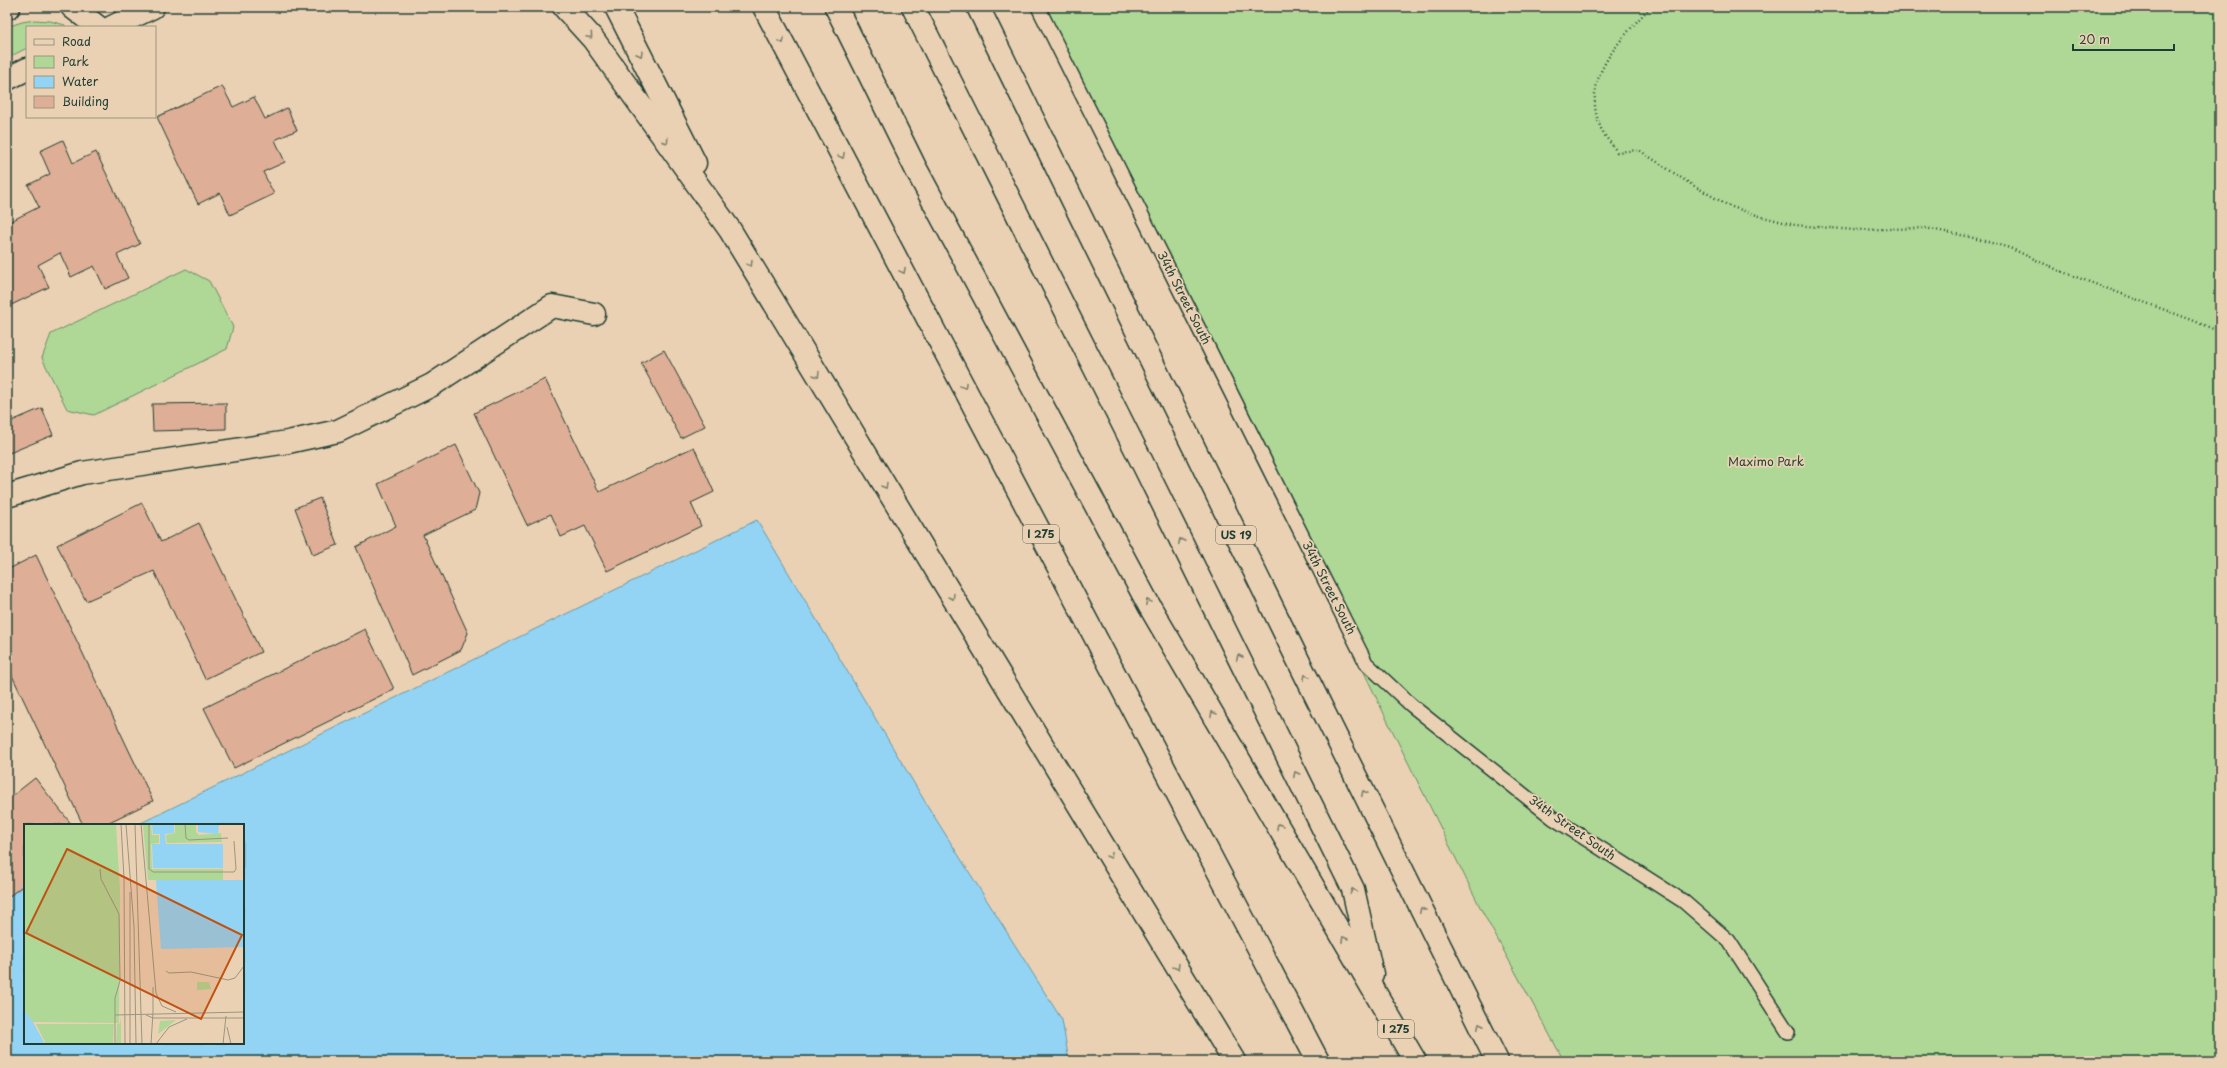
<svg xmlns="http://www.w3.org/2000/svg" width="2227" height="1068" viewBox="0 0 2227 1068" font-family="'Playpen Sans',sans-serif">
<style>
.green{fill:#afd896;stroke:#678a65}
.water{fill:#93d4f5;stroke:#6598a8}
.building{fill:#dfae96;stroke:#1f3d34}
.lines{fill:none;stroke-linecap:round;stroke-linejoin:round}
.service-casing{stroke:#1f3d34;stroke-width:16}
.minor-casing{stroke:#1f3d34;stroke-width:25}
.tertiary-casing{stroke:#1f3d34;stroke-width:25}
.motorway-casing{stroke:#1f3d34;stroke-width:25}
.path{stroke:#1f3d34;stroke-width:2.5;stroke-dasharray:1 3;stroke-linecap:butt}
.service{stroke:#ebd1b3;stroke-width:13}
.minor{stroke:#ebd1b3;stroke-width:22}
.tertiary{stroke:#ebd1b3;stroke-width:22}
.motorway{stroke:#ebd1b3;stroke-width:22}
.oneway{stroke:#7b806d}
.labels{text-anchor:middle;stroke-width:3.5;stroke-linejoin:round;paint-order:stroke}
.shield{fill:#ebd1b3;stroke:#5c695a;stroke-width:1}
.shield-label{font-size:11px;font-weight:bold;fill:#1f3d34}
.street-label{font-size:12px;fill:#1f3d34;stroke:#ebd1b3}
.park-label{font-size:12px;fill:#264539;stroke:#ebd1b3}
.inset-road{fill:none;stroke:#999680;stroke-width:1}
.view{fill:#c05314;fill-opacity:0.15;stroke:#c05314;stroke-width:2}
.inset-edge{fill:none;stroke:#1f3d34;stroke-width:2}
</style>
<rect width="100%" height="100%" fill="#ebd1b3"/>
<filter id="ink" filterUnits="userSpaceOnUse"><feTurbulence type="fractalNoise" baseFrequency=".025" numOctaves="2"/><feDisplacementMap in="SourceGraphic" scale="8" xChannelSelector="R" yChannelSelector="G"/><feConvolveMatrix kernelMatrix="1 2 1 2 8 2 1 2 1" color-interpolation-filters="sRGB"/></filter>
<g filter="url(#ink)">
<!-- green -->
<path class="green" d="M 1044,7 L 2220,7 L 2220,1061 L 1564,1061 L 1482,911 L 1387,720 Z
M 35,20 L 50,21 L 65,25 L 65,27 L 27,27 L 27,48 L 7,58 L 7,27 L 22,22 Z
M 186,269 L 209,281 L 233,327 L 227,349 L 94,415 L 67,409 L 42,358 L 51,334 Z"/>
<!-- water -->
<path class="water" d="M 757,520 L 927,805 L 1062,1020 L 1069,1061 L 7,1061 L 7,889 L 25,880 L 25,1043 L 243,1043 L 243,825 L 137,825 Z"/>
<!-- building -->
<path class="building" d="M 222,86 L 233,107 L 254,97 L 265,119 L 287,108 L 297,130 L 275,140 L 285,162 L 263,172 L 274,194 L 230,215 L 220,193 L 198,204 L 157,117 Z
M 63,140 L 73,163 L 96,152 L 140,244 L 117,255 L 128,278 L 105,289 L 94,266 L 71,277 L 60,253 L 38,265 L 49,287 L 7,307 L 7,223 L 39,207 L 28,185 L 50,174 L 40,151 Z
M 664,350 L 705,426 L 681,438 L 641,363 Z
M 545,379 L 599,492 L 694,447 L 714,492 L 691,503 L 701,526 L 607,571 L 585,526 L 561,537 L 551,514 L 527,525 L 474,413 Z
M 226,403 L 226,429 L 153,431 L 152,404 Z
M 42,408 L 53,435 L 7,454 L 7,423 Z
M 456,445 L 479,493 L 475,510 L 423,535 L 468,633 L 461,650 L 412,675 L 356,547 L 396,526 L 378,484 Z
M 320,498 L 338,545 L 313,555 L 295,508 Z
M 142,503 L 161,542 L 199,523 L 261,652 L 205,679 L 154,571 L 86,601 L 57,545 Z
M 7,532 L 12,542 L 7,544 Z
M 36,555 L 153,801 L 103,825 L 83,825 L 7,665 L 7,570 Z
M 365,629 L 394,689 L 234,768 L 204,708 Z
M 35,778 L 72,825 L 25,825 L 25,884 L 7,898 L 7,800 Z"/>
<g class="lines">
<defs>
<path id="service" d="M 1038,7 L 1366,663 L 1411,705 L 1553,818 L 1683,901 L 1729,941 L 1788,1032"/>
<path id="minor" d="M 7,496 L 82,473 L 288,442 L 338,431 L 432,385 L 552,306 L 594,314"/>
<path id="tertiary" d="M 72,7 L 98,27
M 7,8 L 9,7
M 112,27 L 153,7
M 7,79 L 27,69"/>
<path id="motorway" d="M 564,7 L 593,39 L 730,230 L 1234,1061
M 616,7 L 695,163
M 764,7 L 1318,1061
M 836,7 L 916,169 L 1150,607 L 1415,1061
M 913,7 L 1145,468 L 1353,889 L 1372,974
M 978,7 L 1299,662 L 1497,1061"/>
</defs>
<!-- service casing -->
<use href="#service" class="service-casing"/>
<!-- minor casing -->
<use href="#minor" class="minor-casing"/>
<!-- tertiary casing -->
<use href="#tertiary" class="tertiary-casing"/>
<!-- motorway casing -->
<use href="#motorway" class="motorway-casing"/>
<!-- path -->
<path class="path" d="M 1650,7 C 1621,40 1580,77 1600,126 C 1603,135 1612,144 1617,152 L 1639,150 L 1689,183 L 1729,206 L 1763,217 L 1795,225 L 1854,230 L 1925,228 L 1966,236 L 2010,248 L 2060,271 L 2192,320 L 2220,332"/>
<!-- service -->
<use href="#service" class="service"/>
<!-- minor -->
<use href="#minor" class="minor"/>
<!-- tertiary -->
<use href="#tertiary" class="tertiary"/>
<!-- motorway -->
<use href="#motorway" class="motorway"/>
</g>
<!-- one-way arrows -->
<defs><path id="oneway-chevron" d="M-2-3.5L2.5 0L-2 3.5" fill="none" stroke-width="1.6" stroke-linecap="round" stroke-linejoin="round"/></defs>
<g class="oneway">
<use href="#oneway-chevron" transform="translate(590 36) rotate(49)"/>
<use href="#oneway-chevron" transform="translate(782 41) rotate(62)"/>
<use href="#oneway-chevron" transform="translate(640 54) rotate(63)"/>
<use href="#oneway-chevron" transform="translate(666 141) rotate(55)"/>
<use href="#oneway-chevron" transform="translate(842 156) rotate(62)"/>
<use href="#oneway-chevron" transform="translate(750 264) rotate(59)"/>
<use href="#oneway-chevron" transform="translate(903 271) rotate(62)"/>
<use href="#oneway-chevron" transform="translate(817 375) rotate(59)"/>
<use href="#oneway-chevron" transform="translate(964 386) rotate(62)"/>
<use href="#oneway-chevron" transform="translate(885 486) rotate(59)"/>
<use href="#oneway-chevron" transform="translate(1181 541) rotate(-116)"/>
<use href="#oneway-chevron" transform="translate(952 597) rotate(59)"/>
<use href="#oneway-chevron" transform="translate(1148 602) rotate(-118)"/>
<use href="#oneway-chevron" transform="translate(1239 657) rotate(-116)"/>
<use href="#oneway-chevron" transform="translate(1306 677) rotate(-116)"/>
<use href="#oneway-chevron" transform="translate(1213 714) rotate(-120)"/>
<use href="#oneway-chevron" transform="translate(1296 774) rotate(-116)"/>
<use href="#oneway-chevron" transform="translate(1364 793) rotate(-116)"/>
<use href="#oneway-chevron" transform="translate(1279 826) rotate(-120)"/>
<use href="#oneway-chevron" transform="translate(1110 856) rotate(59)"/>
<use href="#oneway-chevron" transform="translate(1353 891) rotate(-108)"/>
<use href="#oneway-chevron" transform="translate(1422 910) rotate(-116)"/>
<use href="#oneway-chevron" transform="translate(1344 939) rotate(-120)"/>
<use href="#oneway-chevron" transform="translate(1177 967) rotate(59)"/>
<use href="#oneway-chevron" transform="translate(1480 1026) rotate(-116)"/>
</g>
</g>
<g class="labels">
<!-- shield labels -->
<g class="shield">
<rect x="1023" y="525" width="36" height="18" rx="3"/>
<rect x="1216" y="526" width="40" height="18" rx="3"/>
<rect x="1378" y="1020" width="36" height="18" rx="3"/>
</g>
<g class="shield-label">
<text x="1041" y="538">I 275</text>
<text x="1236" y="539">US 19</text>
<text x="1396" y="1033">I 275</text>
</g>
<!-- street labels -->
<g class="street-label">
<text transform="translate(1184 298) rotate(63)" y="4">34th Street South</text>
<text transform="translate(1329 588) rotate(63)" y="4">34th Street South</text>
<text transform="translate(1572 828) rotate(35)" y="4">34th Street South</text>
</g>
<!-- park labels -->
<g class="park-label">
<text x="1766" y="466">Maximo Park</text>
</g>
</g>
<!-- overview -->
<g transform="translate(24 824)">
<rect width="220" height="220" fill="#ebd1b3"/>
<path d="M 0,0 L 92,0 L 96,66 L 95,199 L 9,198 L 0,186 ZM 127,0 L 128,11 L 135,11 L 135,19 L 127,20 L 128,45 L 199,45 L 199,56 L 124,56 L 119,1 ZM 151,0 L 172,0 L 172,8 L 175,11 L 197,9 L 198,18 L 143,19 L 142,11 L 151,9 ZM 173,158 L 185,158 L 187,165 L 173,166 ZM 97,193 L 97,220 L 92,220 L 93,200 L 96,199 ZM 152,196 L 134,210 L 136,197 ZM 12,200 L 90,200 L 89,220 L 22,220 Z" fill="#afd896"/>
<path d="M 128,0 L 150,0 L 150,9 L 141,10 L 142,20 L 199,20 L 199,44 L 129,44 L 128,20 L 136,20 L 136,10 L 129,10 ZM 195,0 L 194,10 L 174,8 L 174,0 ZM 132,56 L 220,56 L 220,123 L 137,125 ZM 0,186 L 9,198 L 21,220 L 0,220 Z" fill="#93d4f5"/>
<path class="inset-road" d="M 97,0 L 100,54 L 101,220M 102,0 L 110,103 L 112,220M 111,0 L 118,220M 117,0 L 132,169 L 138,182 L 152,188M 125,0 L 125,45 L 129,48 L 210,48 L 212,45 L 210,17M 161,0 L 162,14 L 165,16 L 204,14M 76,45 L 77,55 L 95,90 L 96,157 L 91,174 L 91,220M 106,68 L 106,220M 142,147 L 145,149 L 167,148 L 204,156 L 211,154 L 220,142M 129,163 L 129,188M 91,191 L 220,188M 122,191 L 129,194 L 220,194M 203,203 L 207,220M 127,220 L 129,188M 132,220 L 145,203 L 163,195M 199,220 L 202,192"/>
<path class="view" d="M 43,25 L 218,111 L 177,195 L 2,109 Z"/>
<rect width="220" height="220" class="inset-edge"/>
</g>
<!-- margin -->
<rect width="2227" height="1068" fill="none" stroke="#ebd1b3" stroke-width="24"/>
<rect x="12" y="12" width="2203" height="1044" fill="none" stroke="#1f3d34" stroke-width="1.5" filter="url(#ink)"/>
<!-- legend -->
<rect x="26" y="26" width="130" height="92" fill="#ebd1b3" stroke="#999680"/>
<rect x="34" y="39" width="20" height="6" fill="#ebd1b3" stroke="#999680"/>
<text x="62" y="46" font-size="12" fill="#1f3d34">Road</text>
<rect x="34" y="56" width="20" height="12" fill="#afd896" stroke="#999680"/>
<text x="62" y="66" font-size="12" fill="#1f3d34">Park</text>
<rect x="34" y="76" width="20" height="12" fill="#93d4f5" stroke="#999680"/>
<text x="62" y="86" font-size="12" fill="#1f3d34">Water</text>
<rect x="34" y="96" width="20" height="12" fill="#dfae96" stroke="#999680"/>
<text x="62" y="106" font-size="12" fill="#1f3d34">Building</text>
<!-- scale -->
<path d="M2073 44v6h101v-6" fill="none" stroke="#1f3d34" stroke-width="2"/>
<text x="2079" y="44" font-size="12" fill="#1f3d34" stroke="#ebd1b3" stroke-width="3" paint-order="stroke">20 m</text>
</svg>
